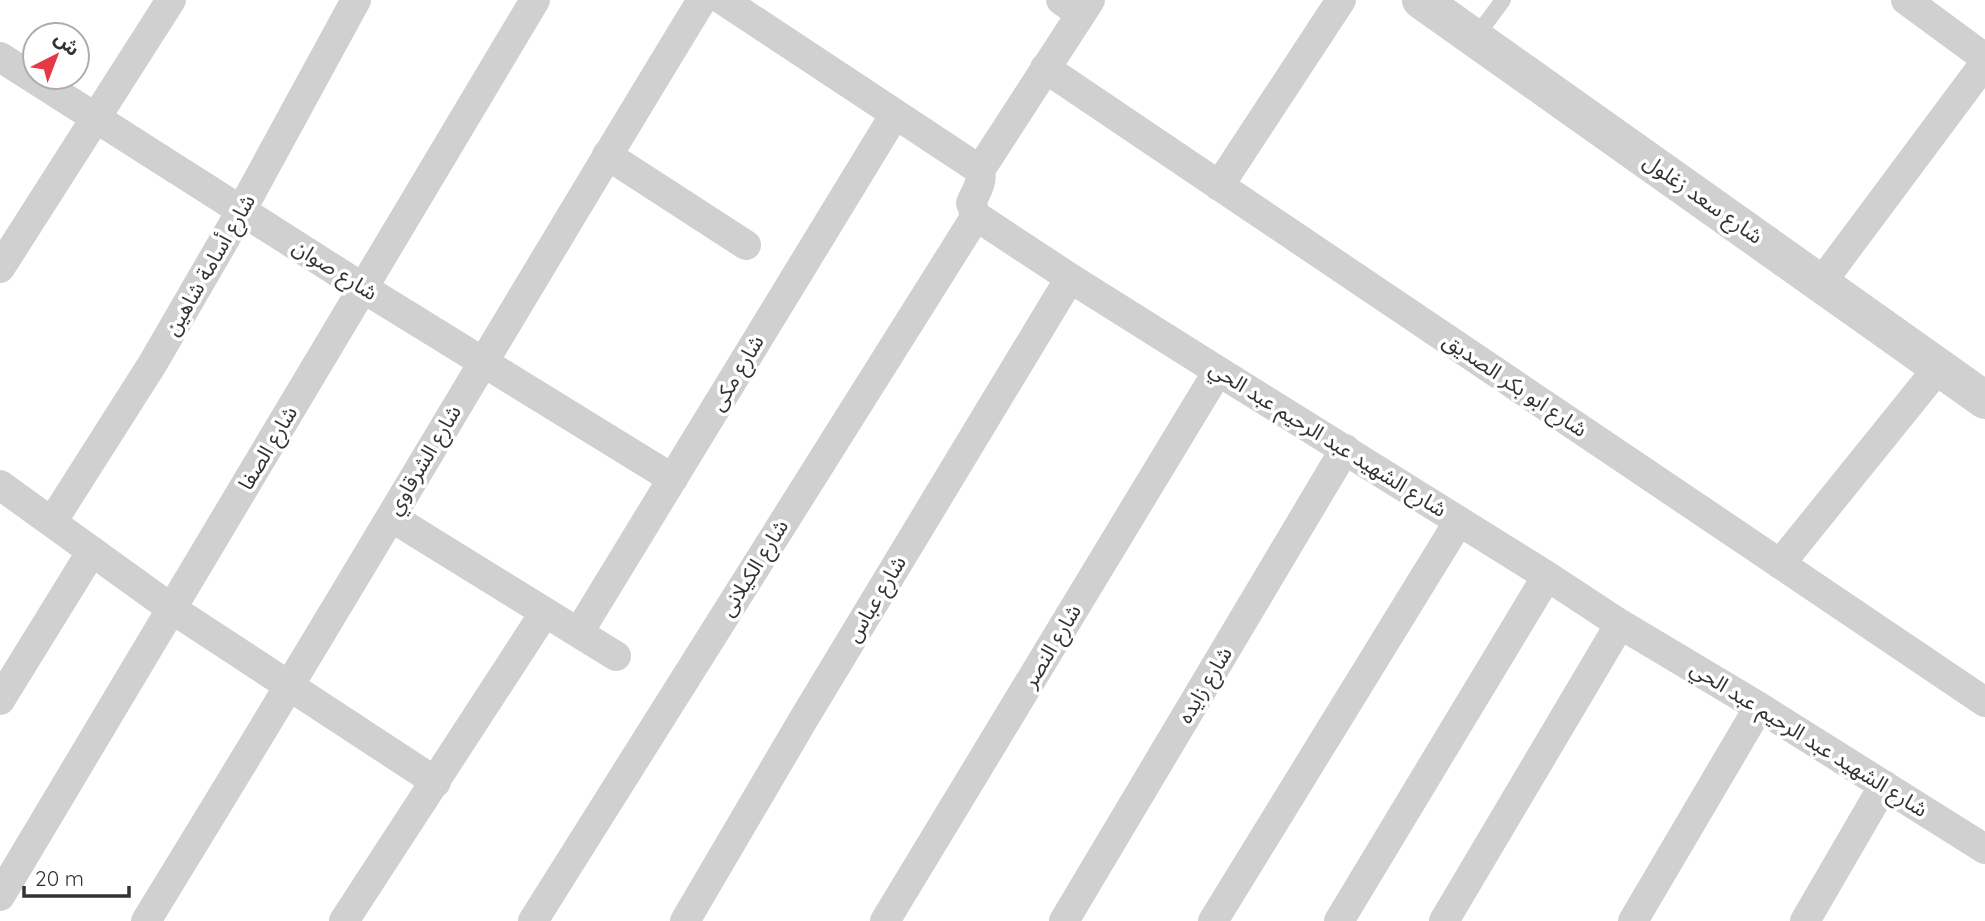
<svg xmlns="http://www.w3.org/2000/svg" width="1985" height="921" viewBox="0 0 1985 921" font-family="Quicksand,'Noto Sans Arabic',sans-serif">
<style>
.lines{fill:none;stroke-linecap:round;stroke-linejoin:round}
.service{stroke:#d0d0d0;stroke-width:16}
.minor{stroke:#d0d0d0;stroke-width:30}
.tertiary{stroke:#d0d0d0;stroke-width:38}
.labels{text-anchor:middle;stroke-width:7;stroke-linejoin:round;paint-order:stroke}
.street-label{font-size:21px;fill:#333;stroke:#fff}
</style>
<rect width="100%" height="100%" fill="#fff"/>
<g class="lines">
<!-- service -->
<path class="service" d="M 1475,38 L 1503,0"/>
<!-- minor -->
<path class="minor" d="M 723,0 L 980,170 C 983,183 976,191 971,203 L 976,216 L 1070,278 L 1218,371 L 1547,576 L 1620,624 L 1759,707 L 1985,849
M 1061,0 L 1081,14
M 1906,0 L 1985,58
M 0,57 L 363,288 L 673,479
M 1045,68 L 1985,702
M 607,155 L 746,245
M 980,170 L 1090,0
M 1219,186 L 1341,0
M 0,268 L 171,0
M 1821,283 L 1985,63
M 0,485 L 172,609 L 436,782
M 391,517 L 616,656
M 52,522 L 153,363 L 241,211 L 356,0
M 1780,564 L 1939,367
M 579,632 L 895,114
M 0,700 L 92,551
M 0,896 L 535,0
M 146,921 C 334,616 515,306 702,0
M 344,921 L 545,612
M 533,921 L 976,216
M 685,921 L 803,720 L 1070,278
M 885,921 L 1218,371
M 1064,921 L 1345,449
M 1213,921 L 1459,521
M 1339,921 L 1547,576
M 1444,921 L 1620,624
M 1633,921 L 1759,707
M 1805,921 L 1884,785"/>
<!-- tertiary -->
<path class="tertiary" d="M 1421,0 L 1985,400"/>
</g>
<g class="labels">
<!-- street labels -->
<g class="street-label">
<text transform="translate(1703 199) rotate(35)" y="7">شارع سعد زغلول</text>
<text transform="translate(210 265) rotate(-60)" y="7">شارع أسامة شاهين</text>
<text transform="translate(335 270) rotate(32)" y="7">شارع صوان</text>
<text transform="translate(737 373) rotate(-59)" y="7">شارع مكى</text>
<text transform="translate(1515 385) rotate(34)" y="7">شارع ابو بكر الصديق</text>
<text transform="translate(1328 439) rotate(32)" y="7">شارع الشهيد عبد الرحيم عبد الحي</text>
<text transform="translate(268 448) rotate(-59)" y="7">شارع الصفا</text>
<text transform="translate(424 460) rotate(-59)" y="7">شارع الشرقاوي</text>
<text transform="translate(754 568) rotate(-58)" y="7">شارع الكيلانى</text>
<text transform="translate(876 599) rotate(-59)" y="7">شارع عباس</text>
<text transform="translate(1052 646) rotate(-59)" y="7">شارع النصر</text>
<text transform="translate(1205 685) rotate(-59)" y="7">شارع زايده</text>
<text transform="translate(1809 739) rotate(32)" y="7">شارع الشهيد عبد الرحيم عبد الحي</text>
</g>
</g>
<!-- north arrow -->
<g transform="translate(56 56) rotate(42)"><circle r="33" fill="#ffffff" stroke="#adadad" stroke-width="2"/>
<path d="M0-5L12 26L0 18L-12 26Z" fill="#e63946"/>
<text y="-10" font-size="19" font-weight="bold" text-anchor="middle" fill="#333333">ش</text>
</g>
<!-- scale -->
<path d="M24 886v10h105v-10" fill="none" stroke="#333333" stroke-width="3.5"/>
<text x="35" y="886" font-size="21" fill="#333333" stroke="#ffffff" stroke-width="5" paint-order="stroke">20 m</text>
</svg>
